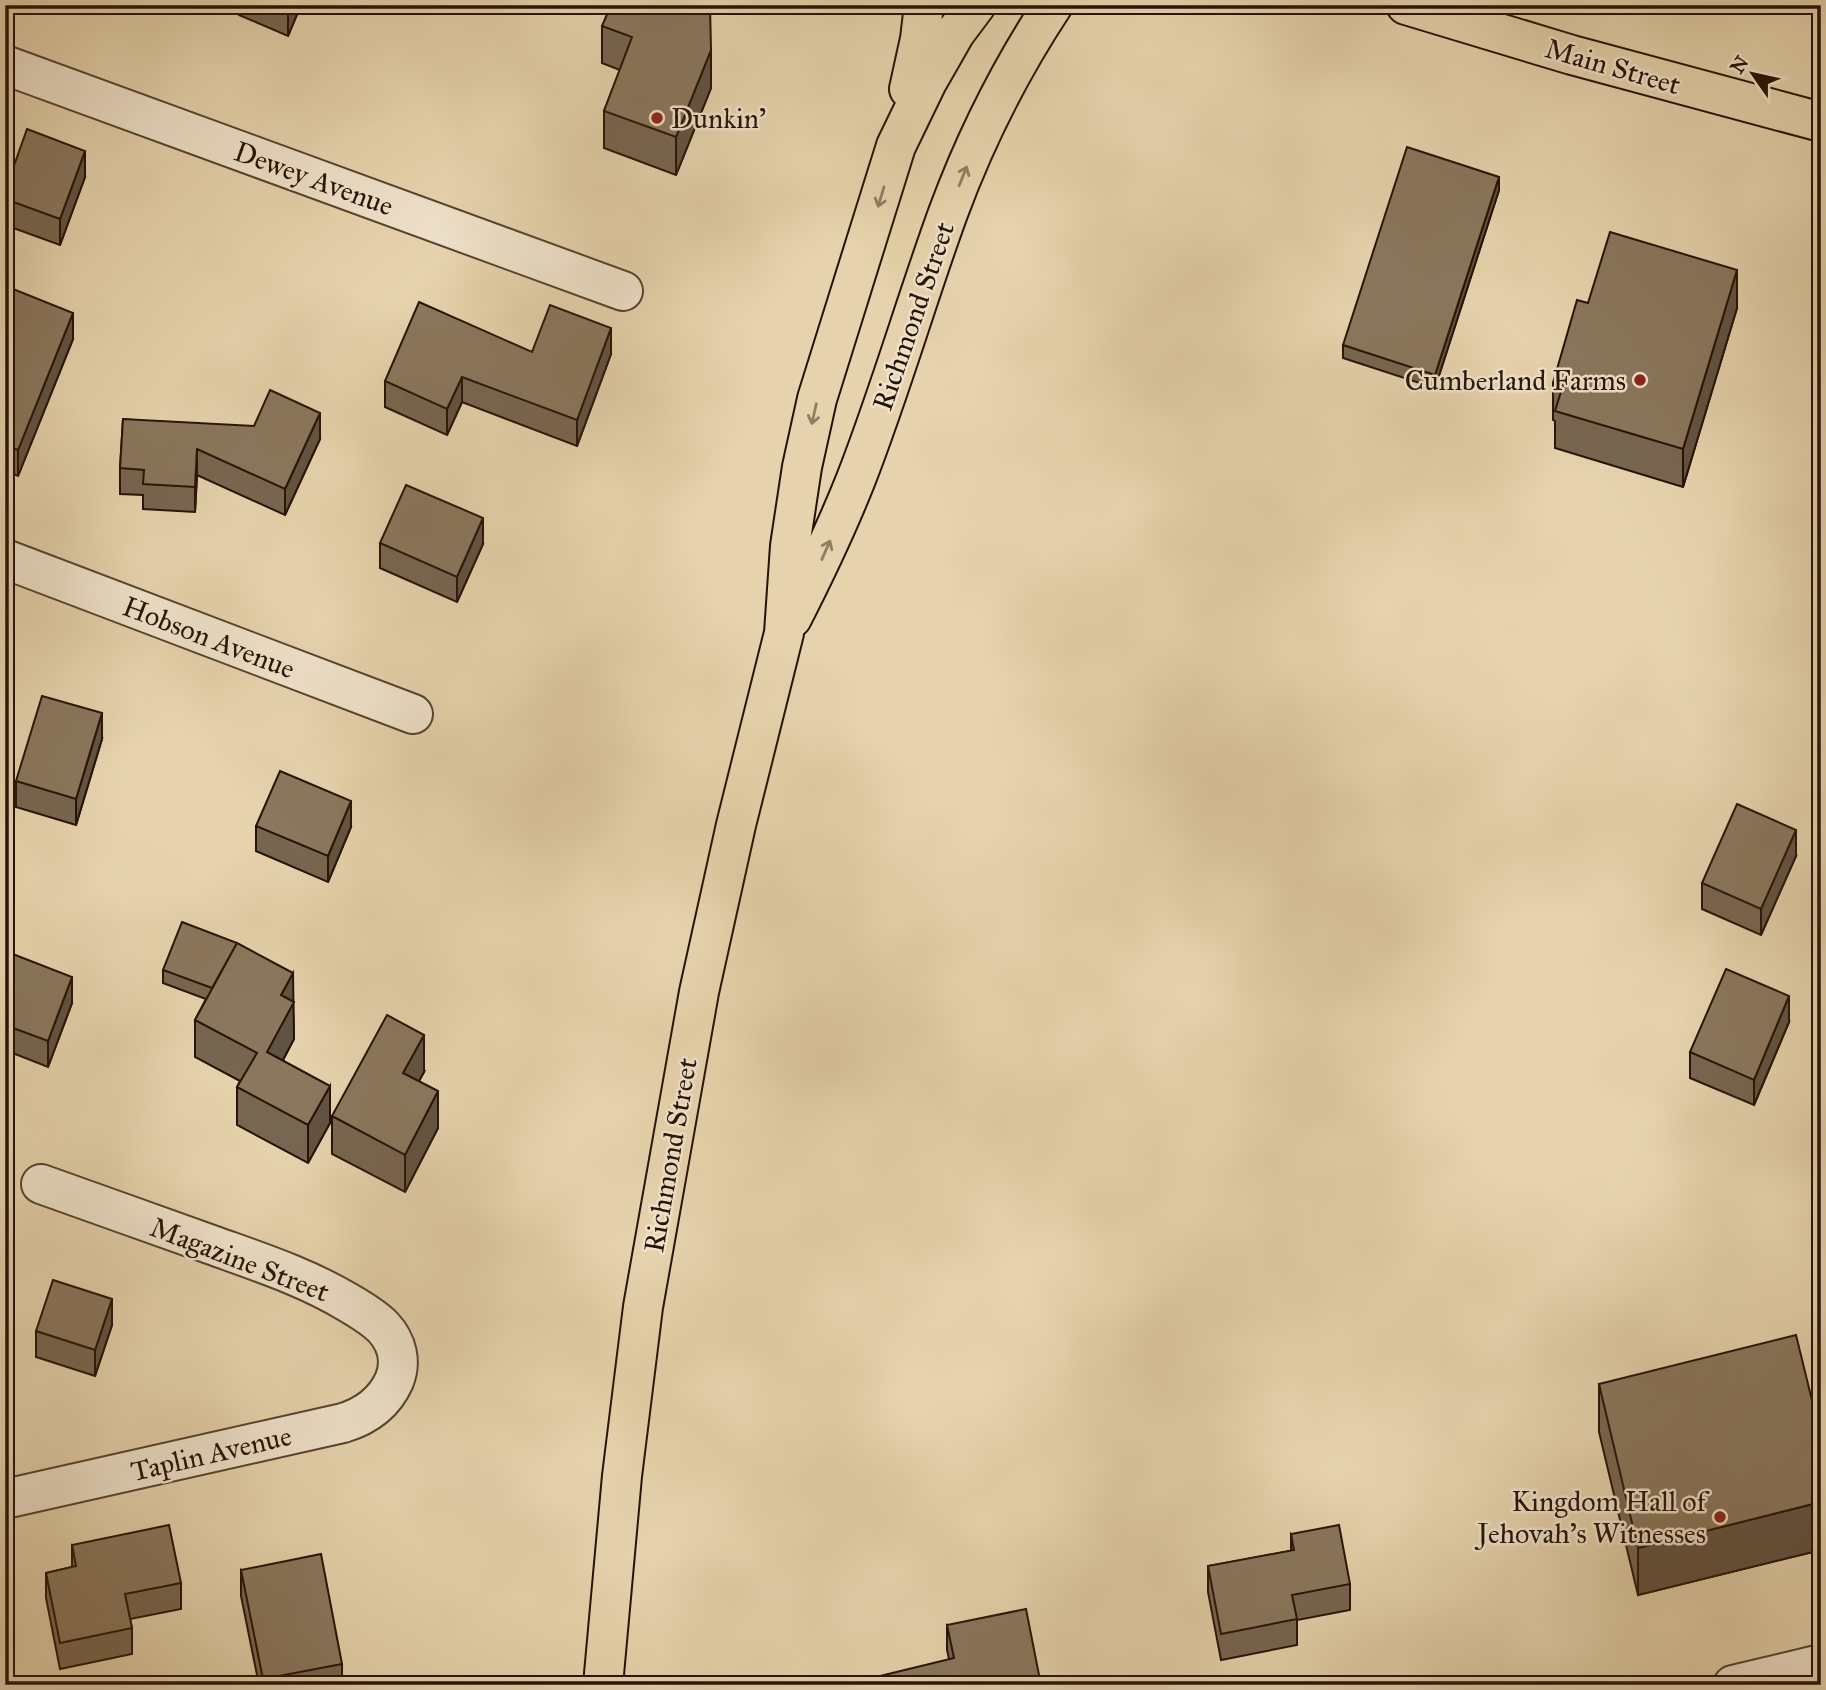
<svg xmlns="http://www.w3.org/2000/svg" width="1826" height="1690" viewBox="0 0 1826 1690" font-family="'IM FELL Great Primer',serif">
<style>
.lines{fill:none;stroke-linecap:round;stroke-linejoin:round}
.minor-casing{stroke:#564330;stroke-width:42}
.major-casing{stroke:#261307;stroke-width:42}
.minor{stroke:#efe2ca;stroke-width:38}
.major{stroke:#e6d3ad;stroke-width:38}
.wall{fill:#776650;stroke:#261307;stroke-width:2}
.shaded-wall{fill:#615341;stroke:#261307;stroke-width:2}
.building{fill:#8a775d;stroke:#261307;stroke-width:2}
.oneway{stroke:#907d62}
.poi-dot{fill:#8f2418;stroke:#efe2ca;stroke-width:2.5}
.labels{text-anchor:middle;stroke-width:5;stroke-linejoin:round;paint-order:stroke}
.street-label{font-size:28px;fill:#261307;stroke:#efe2ca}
.poi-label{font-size:28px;fill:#261307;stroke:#efe2ca;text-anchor:end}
</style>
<rect width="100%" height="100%" fill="#e6d3ad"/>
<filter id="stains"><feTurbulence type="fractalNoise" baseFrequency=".00286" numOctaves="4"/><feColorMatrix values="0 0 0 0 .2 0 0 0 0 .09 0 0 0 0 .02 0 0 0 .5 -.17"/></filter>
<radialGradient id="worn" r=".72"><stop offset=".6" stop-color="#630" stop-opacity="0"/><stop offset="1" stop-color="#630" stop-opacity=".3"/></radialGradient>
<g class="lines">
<defs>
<path id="minor" d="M 5,65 L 623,291
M 5,559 L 413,714
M 5,1499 L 343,1423 C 366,1416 384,1403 394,1381 C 402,1362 397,1342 383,1327 C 373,1317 361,1310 349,1303 C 306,1277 259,1262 212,1245 C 155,1225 98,1204 41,1184
M 1733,1685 L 1821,1664"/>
<path id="major" d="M 1406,5 L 1572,55 L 1821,122
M 909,89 L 920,39 L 924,5
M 792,618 C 815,573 837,527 856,479 C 890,392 916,301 948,213 C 975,140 1010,70 1053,5
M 603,1685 L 622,1476 L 643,1307 L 699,992 L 736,825 L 784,633 L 790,546 L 802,467 L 817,399 L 896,146 L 927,82 L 955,33 L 976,5"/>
</defs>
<!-- minor casing -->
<use href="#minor" class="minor-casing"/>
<!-- major casing -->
<use href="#major" class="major-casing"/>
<!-- minor -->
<use href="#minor" class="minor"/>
<!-- major -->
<use href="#major" class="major"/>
</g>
<!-- wall -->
<path class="wall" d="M 239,5 L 301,5 L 288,36 L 239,15 Z
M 602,26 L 711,50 L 711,88 L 676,175 L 604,148 L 604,111 L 620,70 L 602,63 Z
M 85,177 L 60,245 L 5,225 L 5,191 Z
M 1499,190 L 1435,388 L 1343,358 L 1343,345 Z
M 1588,303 L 1737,308 L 1683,487 L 1555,448 L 1555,421 L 1553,420 L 1553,383 Z
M 5,308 L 73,339 L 18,476 L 5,470 Z
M 532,352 L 611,354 L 577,446 L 462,402 L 447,435 L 385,407 L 385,381 Z
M 123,419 L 320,439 L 285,515 L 197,475 L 195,512 L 143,509 L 143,495 L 120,494 L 120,468 Z
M 380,543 L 483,544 L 457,602 L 380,568 Z
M 102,739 L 76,825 L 16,807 L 16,781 Z
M 256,826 L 351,827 L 328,882 L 256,851 Z
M 1796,856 L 1761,935 L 1702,909 L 1702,883 Z
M 5,951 L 72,1003 L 48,1067 L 5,1050 Z
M 163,970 L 293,1001 L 294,1039 L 283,1060 L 330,1123 L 308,1163 L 237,1125 L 237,1087 L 240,1081 L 195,1057 L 195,1020 L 206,999 L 163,983 Z
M 1789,1022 L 1754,1105 L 1690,1078 L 1690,1052 Z
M 424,1072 L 419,1081 L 438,1128 L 405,1192 L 332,1154 L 332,1116 Z
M 112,1325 L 95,1376 L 36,1357 L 36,1331 Z
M 1599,1384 L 1821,1437 L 1821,1550 L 1638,1595 L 1599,1432 Z
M 1291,1534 L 1350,1584 L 1350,1610 L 1297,1620 L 1297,1645 L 1221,1660 L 1208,1592 L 1208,1566 L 1291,1551 Z
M 72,1545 L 181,1583 L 181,1609 L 130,1619 L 132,1628 L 132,1654 L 60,1669 L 46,1598 L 46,1573 L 72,1567 Z
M 241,1570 L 342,1664 L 342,1685 L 259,1685 L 241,1596 Z
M 947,1625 L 1041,1685 L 949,1659 L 947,1650 Z"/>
<!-- shaded-wall -->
<path class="shaded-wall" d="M 288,5 L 301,5 L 288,36 Z
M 711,50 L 711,88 L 676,175 L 676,137 Z
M 85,151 L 85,177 L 60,245 L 60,219 Z
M 1499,177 L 1499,190 L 1435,388 L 1435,375 Z
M 1737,270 L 1737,308 L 1683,487 L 1683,449 Z
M 73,313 L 73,339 L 18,476 L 18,450 Z
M 611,328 L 611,354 L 577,446 L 577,420 Z
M 462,377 L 462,402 L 447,435 L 447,409 Z
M 320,413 L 320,439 L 285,515 L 285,489 Z
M 197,449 L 197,475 L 195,512 L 195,487 Z
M 483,518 L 483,544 L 457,602 L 457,577 Z
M 102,713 L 102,739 L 76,825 L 76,799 Z
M 351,801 L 351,827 L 328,882 L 328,856 Z
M 1796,830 L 1796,856 L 1761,935 L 1761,909 Z
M 293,973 L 294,1039 L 267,1090 L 267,1052 L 281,995 Z
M 72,977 L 72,1003 L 48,1067 L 48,1041 Z
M 1789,996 L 1789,1022 L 1754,1105 L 1754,1080 Z
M 424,1035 L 424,1072 L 403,1110 L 403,1073 Z
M 330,1086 L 330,1123 L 308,1163 L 308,1125 Z
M 438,1091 L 438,1128 L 405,1192 L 405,1155 Z
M 112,1299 L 112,1325 L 95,1376 L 95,1350 Z
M 1821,1502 L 1821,1550 L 1638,1595 L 1638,1548 Z"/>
<!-- building -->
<path class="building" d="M 611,5 L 710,5 L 711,50 L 676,137 L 604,111 L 632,37 L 602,26 Z
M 27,129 L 85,151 L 60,219 L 5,199 L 5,191 Z
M 1407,147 L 1499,177 L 1435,375 L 1343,345 Z
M 1610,232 L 1737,270 L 1683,449 L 1555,411 L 1563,385 L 1553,383 L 1577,300 L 1588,303 Z
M 13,289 L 73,313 L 18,450 L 5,445 L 5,308 Z
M 419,302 L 532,352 L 550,305 L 611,328 L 577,420 L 462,377 L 447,409 L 385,381 Z
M 270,390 L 320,413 L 285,489 L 197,449 L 195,487 L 143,484 L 144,470 L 120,468 L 123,419 L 254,426 Z
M 406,485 L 483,518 L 457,577 L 380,543 Z
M 42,696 L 102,713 L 76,799 L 16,781 Z
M 280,771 L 351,801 L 328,856 L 256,826 Z
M 1737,804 L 1796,830 L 1761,909 L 1702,883 Z
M 182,922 L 237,943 L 212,988 L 163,970 Z
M 237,943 L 293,973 L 281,995 L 294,1002 L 267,1052 L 330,1086 L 308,1125 L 237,1087 L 257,1053 L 195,1020 Z
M 5,951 L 72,977 L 48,1041 L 5,1025 Z
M 1726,969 L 1789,996 L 1754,1080 L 1690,1052 Z
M 387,1015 L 424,1035 L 403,1073 L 438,1091 L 405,1155 L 332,1116 Z
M 53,1280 L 112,1299 L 95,1350 L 36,1331 Z
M 1796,1335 L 1821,1437 L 1821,1502 L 1638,1548 L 1599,1384 Z
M 169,1525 L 181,1583 L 125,1594 L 132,1628 L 60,1643 L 46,1573 L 76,1566 L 72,1545 Z
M 1339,1525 L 1350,1584 L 1292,1595 L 1297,1619 L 1221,1634 L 1208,1566 L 1294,1550 L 1291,1534 Z
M 321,1554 L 342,1664 L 263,1679 L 241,1570 Z
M 1026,1609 L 1041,1685 L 851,1685 L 851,1683 L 954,1658 L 947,1625 Z"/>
<!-- one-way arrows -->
<defs><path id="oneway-shaft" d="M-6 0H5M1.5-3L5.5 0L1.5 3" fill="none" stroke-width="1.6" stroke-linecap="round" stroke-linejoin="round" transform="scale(1.75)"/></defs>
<g class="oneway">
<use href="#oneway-shaft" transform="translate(963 176) rotate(-68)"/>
<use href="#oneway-shaft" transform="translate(881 197) rotate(107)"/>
<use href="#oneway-shaft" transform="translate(814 414) rotate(103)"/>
<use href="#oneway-shaft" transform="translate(826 550) rotate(-66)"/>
</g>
<!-- markers -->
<g class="poi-dot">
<circle cx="657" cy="118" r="7"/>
<circle cx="1640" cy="380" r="7"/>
<circle cx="1720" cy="1517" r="7"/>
</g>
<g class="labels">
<!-- street labels -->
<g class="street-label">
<text transform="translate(1613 66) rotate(16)" y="10">Main Street</text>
<text transform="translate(314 178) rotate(20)" y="10">Dewey Avenue</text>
<text transform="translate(913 316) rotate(-71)" y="10">Richmond Street</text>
<text transform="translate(209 637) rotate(21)" y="10">Hobson Avenue</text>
<text transform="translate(670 1155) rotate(-80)" y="10">Richmond Street</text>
<text transform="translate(240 1259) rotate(21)" y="10">Magazine Street</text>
<text transform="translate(211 1453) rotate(-13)" y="10">Taplin Avenue</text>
</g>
<!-- poi labels -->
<g class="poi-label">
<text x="671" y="128" text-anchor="start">Dunkin'</text>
<text x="1626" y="390">Cumberland Farms</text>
<text x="1706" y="1511">Kingdom Hall of<tspan x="1706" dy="32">Jehovah's Witnesses</tspan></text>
</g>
</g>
<!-- margin -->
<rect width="1826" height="1690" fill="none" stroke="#e6d3ad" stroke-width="28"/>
<rect x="7" y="7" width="1812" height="1676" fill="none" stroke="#261307" stroke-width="3.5"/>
<rect x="14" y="14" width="1798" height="1662" fill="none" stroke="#261307" stroke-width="2"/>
<!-- north arrow -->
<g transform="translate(1753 74) rotate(304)" stroke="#efe2ca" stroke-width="5" paint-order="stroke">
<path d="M0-5L12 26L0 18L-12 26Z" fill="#261307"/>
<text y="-10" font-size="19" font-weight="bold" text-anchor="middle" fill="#261307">N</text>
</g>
<rect width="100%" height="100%" filter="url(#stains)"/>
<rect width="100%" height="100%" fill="url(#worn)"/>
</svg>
